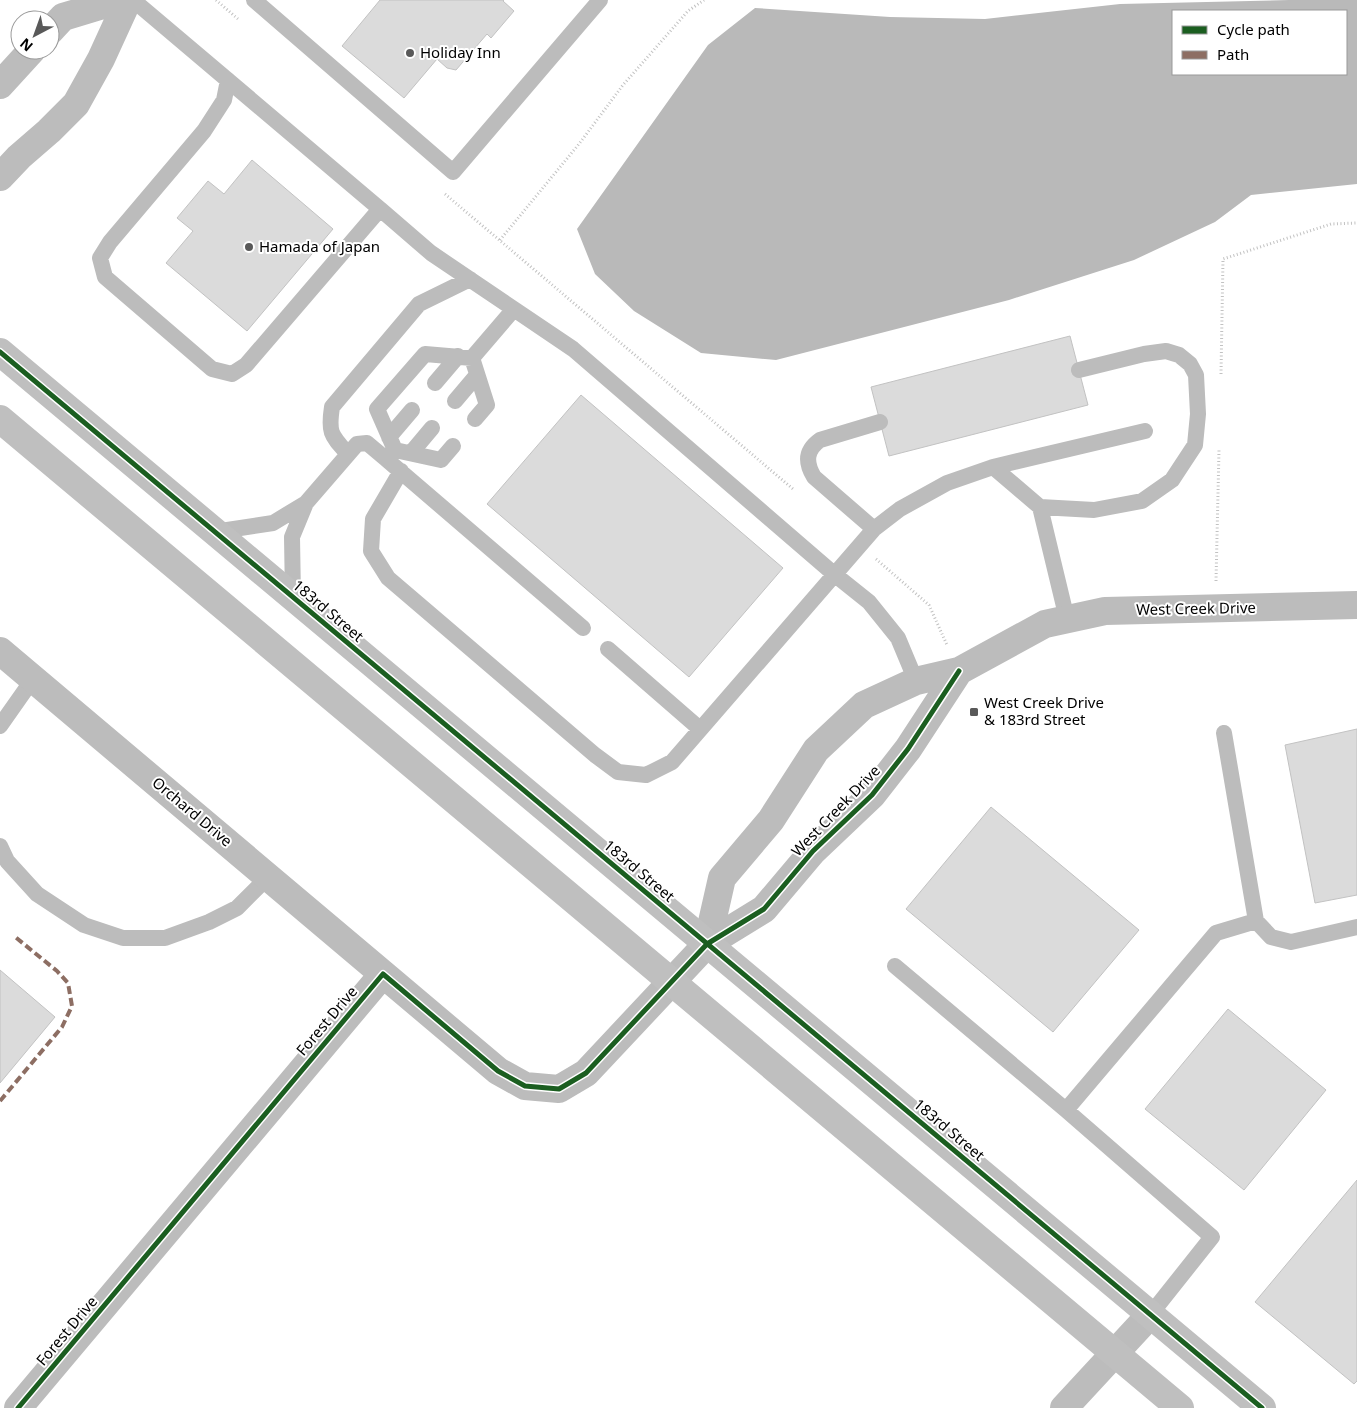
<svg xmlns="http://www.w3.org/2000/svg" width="1357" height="1408" viewBox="0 0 1357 1408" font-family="'Noto Sans',sans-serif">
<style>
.water{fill:#b9b9b9;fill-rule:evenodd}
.building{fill:#dbdbdb;stroke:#c2c2c2}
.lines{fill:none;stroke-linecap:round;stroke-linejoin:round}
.path{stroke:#c2c2c2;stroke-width:3;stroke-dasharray:1 2.5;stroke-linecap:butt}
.lane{stroke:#bcbcbc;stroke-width:16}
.street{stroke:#bcbcbc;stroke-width:28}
.secondary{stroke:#bfbfbf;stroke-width:28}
.quiet{stroke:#8d6e63;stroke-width:4;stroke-dasharray:8 4;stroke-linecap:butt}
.cycleway-casing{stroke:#fff;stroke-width:8}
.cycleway{stroke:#1b5e20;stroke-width:5}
.poi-dot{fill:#595959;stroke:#fff;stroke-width:2}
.labels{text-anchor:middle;stroke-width:4;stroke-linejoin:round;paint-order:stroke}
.poi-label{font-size:15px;fill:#000;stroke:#fff;text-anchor:start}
.street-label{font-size:15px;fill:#000;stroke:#fff}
</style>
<rect width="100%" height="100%" fill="#fff"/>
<!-- water -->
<path class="water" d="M 1289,0 L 1357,0 L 1357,184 L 1251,195 L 1215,222 L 1134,260 L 1009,300 L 776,360 L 701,353 L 634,311 L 595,274 L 577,229 L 708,45 L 755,8 L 890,17 L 985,19 L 1120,4 ZM 1173,11 L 1346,11 L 1346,74 L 1173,74 Z"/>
<!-- building -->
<path class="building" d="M 380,0 L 504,0 L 503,1 L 514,11 L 491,38 L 487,34 L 456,70 L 447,68 L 437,59 L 404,98 L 342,46 Z
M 252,160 L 333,229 L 247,331 L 166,263 L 193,231 L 177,218 L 208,181 L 224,194 Z
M 1070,336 L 1088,405 L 889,456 L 871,387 Z
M 581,395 L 783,568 L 689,677 L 487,504 Z
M 1357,729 L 1357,895 L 1315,903 L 1285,745 Z
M 991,807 L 1139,930 L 1053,1032 L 906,909 Z
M 0,970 L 55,1017 L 0,1083 Z
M 1228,1009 L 1326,1090 L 1244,1190 L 1145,1109 Z
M 1357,1180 L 1357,1381 L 1354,1384 L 1255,1302 Z"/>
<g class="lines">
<!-- path -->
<path class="path" d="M 216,0 L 238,19
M 445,194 L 793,489
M 500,240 L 579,144 L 623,85 L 688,11 L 704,0
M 1221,374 L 1223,259 L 1331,224 L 1357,223
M 876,559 L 929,605 L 947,645
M 1216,581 L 1219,450"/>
<!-- lane -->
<path class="lane" d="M 133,0 L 380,209 L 246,365 L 232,374 L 212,369 L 105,277 L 100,258 L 110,242 L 204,131 L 224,100 L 228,80
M 254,0 L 453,172 L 600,0
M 380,209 L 431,253 L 573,349 L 834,574 L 869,602 L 898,638 L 916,681
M 472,358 L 487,405 L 475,419
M 472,358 L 514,309
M 435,383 L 458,356
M 455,401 L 477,375
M 389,437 L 412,410
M 395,450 L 377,409 L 425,354 L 472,358
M 395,450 L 441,460 L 453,446
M 411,453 L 432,428
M 348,454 C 331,435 328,433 332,407 L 419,304 L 470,279
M 386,459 L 583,628
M 993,467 L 1040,507 L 1067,619
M 401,471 L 373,519 L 371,551 L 388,578 L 595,755 L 618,772 L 646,775 L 672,762 L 874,529 L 900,509 L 947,483 L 993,467 L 1145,431
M 1040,507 L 1094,510 L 1142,501 L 1172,480 L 1195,445 L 1198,414 L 1196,375 L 1190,364 L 1179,355 L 1166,351 L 1144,354 L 1079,370
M 874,529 L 814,477 C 805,462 806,450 820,440 L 880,422
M 214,532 L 273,523 L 306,503
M 293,598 L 292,537 L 306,503 L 357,444 L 367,443 L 386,459 L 395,450
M 608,649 L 700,729
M 0,726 L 33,679
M 1224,733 L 1256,921 L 1271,937 L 1291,942 L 1357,927
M 0,846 L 7,861 L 37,894 L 84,925 L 123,938 L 165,938 L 209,922 L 237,908 L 268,877
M 895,966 L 1066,1110 L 1212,1237 L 1150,1315
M 1066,1110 L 1216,933 L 1256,921"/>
<!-- street -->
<path class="street" d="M 50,31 L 63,17 L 119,0
M 0,85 L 32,50
M 0,177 L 19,157 L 49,131 L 76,104 L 101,59 L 128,0
M 0,651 L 383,974
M 707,944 L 722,878 L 771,820 L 816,750 L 864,705 L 916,681 L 959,671 L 1045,624 L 1105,611 L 1357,605
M 18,1408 L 383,974 L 498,1071 L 525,1086 L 559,1089 L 586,1073 L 707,944 L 764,909 L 813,851 L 872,795 L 908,749 L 959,671
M 1064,1408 L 1150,1315"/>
<!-- secondary -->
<path class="secondary" d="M 0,352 L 1262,1408
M 0,419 L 1180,1408"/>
<!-- quiet -->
<path class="quiet" d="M 0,1101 L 62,1027 L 72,1006 L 68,983 L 57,971 L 14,936"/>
<defs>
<path id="cycleway" d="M 0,352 L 1262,1408
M 18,1408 L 383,974 L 498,1071 L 525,1086 L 559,1089 L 586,1073 L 707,944 L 764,909 L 813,851 L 872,795 L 908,749 L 959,671"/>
</defs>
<!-- cycleway casing -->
<use href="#cycleway" class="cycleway-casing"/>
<!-- cycleway -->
<use href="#cycleway" class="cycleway"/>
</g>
<!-- markers -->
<g class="poi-dot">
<circle cx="410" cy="53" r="5"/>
<circle cx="249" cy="247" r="5"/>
<rect x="969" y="707" width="10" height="10" rx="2.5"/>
</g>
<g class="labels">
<!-- poi labels -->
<g class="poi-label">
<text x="420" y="58">Holiday Inn</text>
<text x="259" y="252">Hamada of Japan</text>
<text x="984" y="708">West Creek Drive<tspan x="984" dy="17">&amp; 183rd Street</tspan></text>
</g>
<!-- street labels -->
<g class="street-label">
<text transform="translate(1196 609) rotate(-1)" y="5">West Creek Drive</text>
<text transform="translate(328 611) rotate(40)" y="5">183rd Street</text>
<text transform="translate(836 811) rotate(-46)" y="5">West Creek Drive</text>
<text transform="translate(192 812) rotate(40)" y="5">Orchard Drive</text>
<text transform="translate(639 871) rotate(40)" y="5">183rd Street</text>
<text transform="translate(327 1021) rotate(-50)" y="5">Forest Drive</text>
<text transform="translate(949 1130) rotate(40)" y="5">183rd Street</text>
<text transform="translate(67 1331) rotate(-50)" y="5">Forest Drive</text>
</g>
</g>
<!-- legend -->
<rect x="1172" y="10" width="175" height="65" fill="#ffffff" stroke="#999999"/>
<rect x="1182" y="26" width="25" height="8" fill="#1b5e20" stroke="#999999"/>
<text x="1217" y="35" font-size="15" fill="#000000">Cycle path</text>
<rect x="1182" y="51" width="25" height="8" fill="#8d6e63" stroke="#999999"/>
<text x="1217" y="60" font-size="15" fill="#000000">Path</text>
<!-- north arrow -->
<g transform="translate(35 35) rotate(221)"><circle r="24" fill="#ffffff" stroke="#999999"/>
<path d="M0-4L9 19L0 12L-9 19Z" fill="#595959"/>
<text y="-8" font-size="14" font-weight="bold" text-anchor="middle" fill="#000000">N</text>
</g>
</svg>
